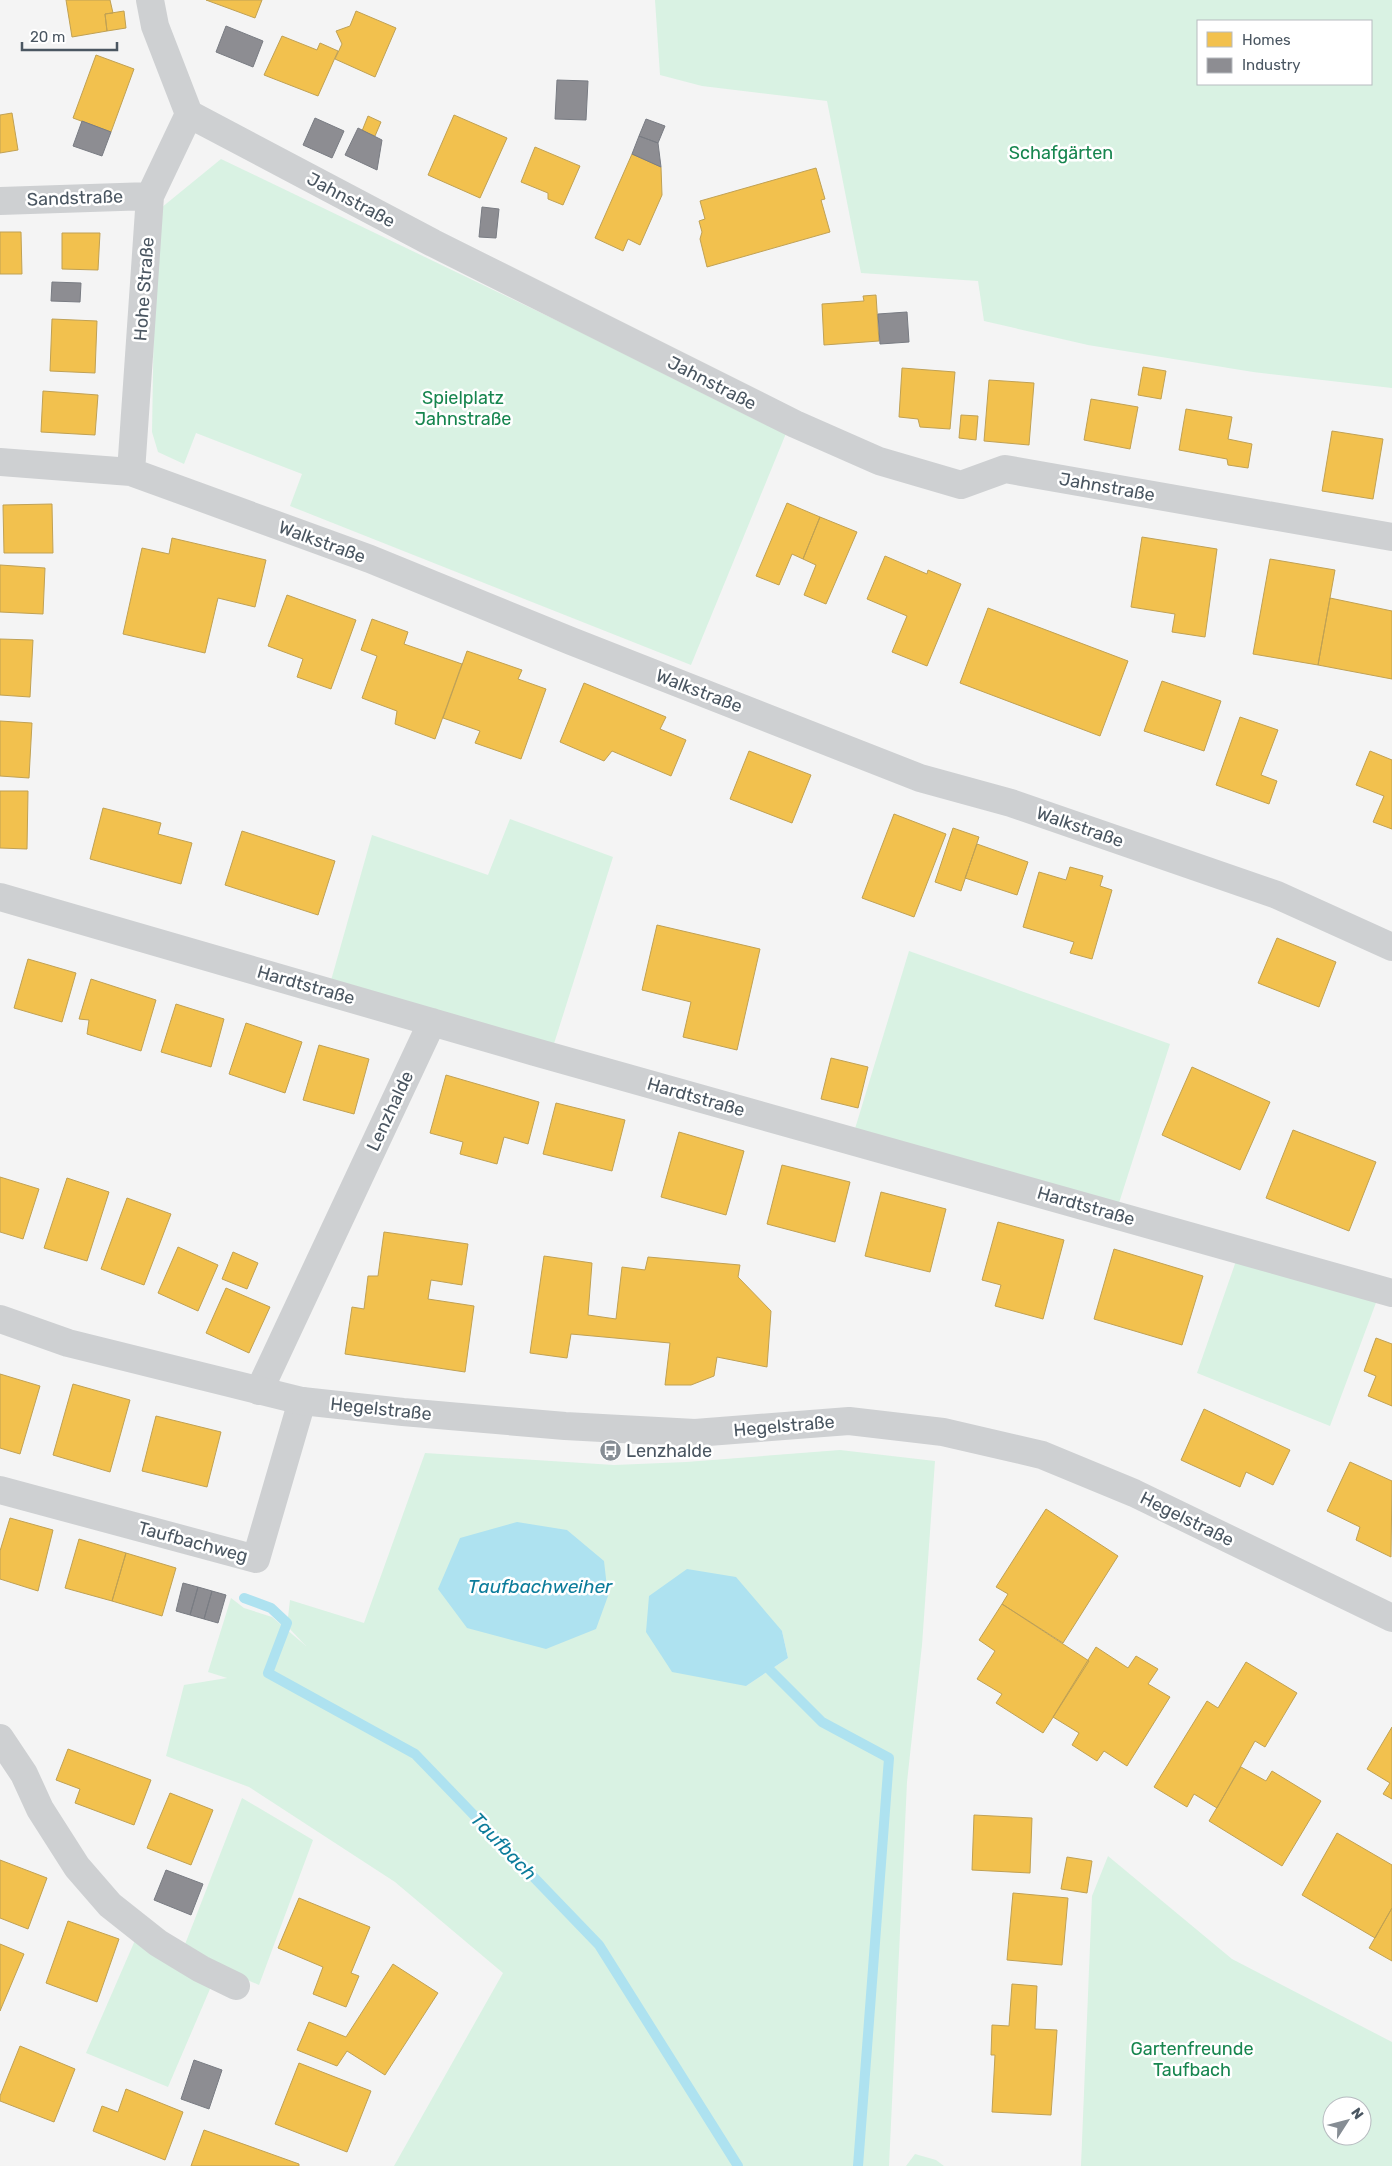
<svg xmlns="http://www.w3.org/2000/svg" width="1392" height="2166" viewBox="0 0 1392 2166" font-family="Rubik,sans-serif">
<style>
.green{fill:#d9f2e3;fill-rule:evenodd}
.water{fill:#aee2f0}
.homes{fill:#f2c14e;stroke:#c0a154}
.industry{fill:#8d8d92;stroke:#797c83}
.lines{fill:none;stroke-linecap:round;stroke-linejoin:round}
.stream{stroke:#aee2f0;stroke-width:10}
.minor{stroke:#ced0d2;stroke-width:28}
.tertiary{stroke:#ced0d2;stroke-width:28}
.labels{text-anchor:middle;stroke-width:5;stroke-linejoin:round;paint-order:stroke}
.park-label{font-size:18px;fill:#17864f;stroke:#fff}
.street-label{font-size:18px;fill:#4a5661;stroke:#fff}
.poi-label{font-size:18px;fill:#4a5661;stroke:#fff;text-anchor:start}
.water-label{font-size:19px;font-style:italic;fill:#0c7c9b;stroke:#fff}
</style>
<rect width="100%" height="100%" fill="#f4f4f4"/>
<!-- green -->
<path class="green" d="M 655,0 L 1392,0 L 1392,388 L 1253,372 L 1088,345 L 984,321 L 978,281 L 861,273 L 827,101 L 702,86 L 660,75 ZM 1198,21 L 1371,21 L 1371,84 L 1198,84 Z
M 221,159 L 787,431 L 691,665 L 290,506 L 302,474 L 196,433 L 184,464 L 158,452 L 152,432 L 154,313 L 161,208 Z
M 510,819 L 613,857 L 552,1050 L 330,984 L 372,835 L 488,875 Z
M 909,951 L 1170,1044 L 1118,1206 L 854,1132 Z
M 1236,1261 L 1377,1300 L 1330,1426 L 1197,1373 Z
M 840,1450 L 935,1461 L 922,1645 L 907,1782 L 889,2166 L 394,2166 L 503,1973 L 395,1882 L 249,1787 L 166,1756 L 184,1685 L 227,1678 L 208,1672 L 231,1598 L 244,1608 L 272,1617 L 306,1646 L 287,1626 L 290,1600 L 364,1623 L 425,1453 L 614,1465 L 686,1462 ZM 782,1631 L 788,1658 L 746,1686 Z
M 242,1798 L 313,1840 L 259,1985 L 182,1952 Z
M 1108,1856 L 1232,1959 L 1392,2042 L 1392,2166 L 1081,2166 L 1092,1896 ZM 1332,2106 L 1362,2106 L 1362,2136 L 1332,2136 Z
M 136,1938 L 213,1982 L 168,2087 L 86,2053 Z
M 915,2154 L 936,2160 L 944,2166 L 906,2166 Z"/>
<!-- water -->
<path class="water" d="M 517,1522 L 567,1530 L 604,1561 L 608,1596 L 596,1629 L 546,1649 L 467,1628 L 438,1589 L 460,1538 Z
M 687,1569 L 736,1577 L 782,1631 L 788,1658 L 746,1686 L 672,1672 L 646,1632 L 649,1596 Z"/>
<!-- homes -->
<path class="homes" d="M 66,0 L 110,0 L 113,13 L 105,14 L 107,31 L 72,37 Z
M 206,0 L 262,0 L 255,18 Z
M 124,11 L 126,28 L 107,31 L 105,14 Z
M 356,11 L 396,28 L 375,77 L 335,59 L 342,44 L 336,31 L 350,26 Z
M 282,36 L 317,50 L 320,43 L 338,51 L 318,96 L 264,75 Z
M 96,55 L 134,69 L 111,132 L 73,118 Z
M 12,113 L 18,150 L 0,153 L 0,115 Z
M 454,115 L 507,138 L 480,198 L 428,175 Z
M 368,116 L 381,122 L 375,136 L 362,131 Z
M 535,147 L 580,166 L 563,205 L 548,199 L 548,193 L 521,182 Z
M 632,154 L 661,167 L 662,195 L 640,245 L 628,239 L 623,251 L 595,238 Z
M 816,168 L 825,199 L 821,200 L 830,232 L 707,267 L 700,239 L 702,232 L 699,221 L 705,219 L 700,201 Z
M 0,232 L 21,232 L 22,274 L 0,274 Z
M 62,233 L 100,233 L 98,270 L 62,269 Z
M 876,295 L 879,341 L 824,345 L 822,304 L 864,301 L 863,296 Z
M 52,319 L 97,321 L 95,373 L 50,371 Z
M 1143,367 L 1166,371 L 1161,399 L 1138,395 Z
M 902,368 L 955,372 L 950,429 L 920,427 L 918,419 L 899,417 Z
M 989,380 L 1034,383 L 1029,445 L 984,441 Z
M 43,391 L 98,395 L 95,435 L 41,432 Z
M 1091,399 L 1138,407 L 1130,449 L 1084,440 Z
M 1186,409 L 1232,417 L 1228,439 L 1252,444 L 1248,468 L 1228,465 L 1227,459 L 1179,450 Z
M 961,415 L 978,416 L 976,440 L 959,438 Z
M 1332,431 L 1383,439 L 1373,499 L 1322,491 Z
M 787,503 L 820,517 L 803,559 L 792,554 L 779,585 L 756,576 Z
M 52,504 L 53,553 L 4,553 L 3,505 Z
M 820,517 L 857,532 L 826,604 L 804,595 L 816,565 L 803,559 Z
M 1142,537 L 1217,549 L 1205,637 L 1172,632 L 1175,614 L 1131,607 Z
M 172,538 L 266,560 L 255,607 L 218,598 L 205,653 L 123,634 L 142,548 L 169,554 Z
M 885,556 L 927,574 L 928,570 L 961,584 L 927,666 L 892,652 L 907,616 L 867,599 Z
M 1270,559 L 1335,570 L 1318,665 L 1253,654 Z
M 0,565 L 45,568 L 43,614 L 0,612 Z
M 287,595 L 356,620 L 331,689 L 297,677 L 303,659 L 268,646 Z
M 1330,598 L 1392,611 L 1392,679 L 1318,665 Z
M 988,608 L 1128,661 L 1100,736 L 960,683 Z
M 372,619 L 408,632 L 404,644 L 462,664 L 435,739 L 395,724 L 397,711 L 362,698 L 377,656 L 361,650 Z
M 0,639 L 33,640 L 30,697 L 0,695 Z
M 467,651 L 522,670 L 518,679 L 546,689 L 521,759 L 475,743 L 480,731 L 443,718 Z
M 1162,681 L 1221,701 L 1204,751 L 1144,731 Z
M 584,683 L 666,717 L 660,729 L 686,740 L 671,776 L 612,751 L 604,761 L 560,742 Z
M 1240,717 L 1278,730 L 1261,775 L 1277,781 L 1269,804 L 1216,785 Z
M 0,721 L 32,723 L 29,778 L 0,776 Z
M 749,751 L 811,775 L 792,823 L 730,799 Z
M 1370,751 L 1392,760 L 1392,829 L 1373,822 L 1384,796 L 1356,785 Z
M 0,791 L 28,791 L 27,849 L 0,848 Z
M 103,808 L 161,823 L 158,834 L 192,843 L 181,884 L 90,859 Z
M 894,814 L 946,834 L 914,917 L 862,898 Z
M 953,828 L 979,837 L 961,891 L 935,882 Z
M 242,831 L 335,861 L 318,915 L 225,885 Z
M 977,844 L 1028,862 L 1017,895 L 965,878 Z
M 1070,867 L 1103,876 L 1100,886 L 1112,890 L 1092,959 L 1070,953 L 1074,942 L 1023,927 L 1039,872 L 1066,880 Z
M 657,925 L 760,949 L 737,1050 L 683,1037 L 691,1002 L 642,990 Z
M 1277,938 L 1336,962 L 1319,1007 L 1258,983 Z
M 28,959 L 76,973 L 62,1022 L 14,1008 Z
M 91,979 L 156,1000 L 141,1051 L 87,1034 L 89,1020 L 79,1019 Z
M 176,1004 L 224,1019 L 211,1067 L 161,1052 Z
M 246,1023 L 302,1042 L 285,1093 L 229,1074 Z
M 319,1045 L 369,1059 L 354,1114 L 303,1100 Z
M 831,1058 L 868,1067 L 858,1108 L 821,1099 Z
M 1192,1067 L 1270,1102 L 1240,1170 L 1162,1135 Z
M 446,1075 L 539,1102 L 528,1144 L 504,1137 L 497,1164 L 460,1154 L 463,1142 L 430,1133 Z
M 556,1103 L 625,1120 L 612,1171 L 543,1154 Z
M 1293,1130 L 1376,1162 L 1349,1231 L 1266,1198 Z
M 679,1132 L 744,1151 L 726,1215 L 661,1197 Z
M 782,1165 L 850,1182 L 835,1242 L 767,1224 Z
M 0,1177 L 39,1189 L 23,1239 L 0,1232 Z
M 67,1178 L 109,1192 L 87,1261 L 44,1248 Z
M 881,1192 L 946,1209 L 930,1272 L 865,1256 Z
M 127,1198 L 171,1214 L 144,1285 L 101,1269 Z
M 998,1222 L 1064,1240 L 1043,1319 L 995,1306 L 1001,1285 L 982,1280 Z
M 384,1232 L 468,1244 L 462,1285 L 431,1280 L 428,1299 L 474,1306 L 465,1372 L 345,1354 L 352,1307 L 364,1309 L 368,1276 L 378,1276 Z
M 178,1247 L 218,1265 L 198,1311 L 158,1293 Z
M 1114,1249 L 1203,1276 L 1182,1345 L 1094,1319 Z
M 233,1252 L 258,1263 L 247,1289 L 222,1279 Z
M 544,1256 L 592,1263 L 588,1315 L 616,1319 L 622,1267 L 645,1270 L 648,1257 L 740,1265 L 738,1277 L 771,1311 L 767,1367 L 717,1357 L 714,1376 L 691,1385 L 665,1385 L 670,1343 L 571,1334 L 567,1358 L 530,1353 Z
M 226,1288 L 270,1307 L 249,1353 L 206,1333 Z
M 1376,1338 L 1392,1344 L 1392,1406 L 1368,1396 L 1376,1376 L 1364,1371 Z
M 0,1374 L 40,1386 L 20,1454 L 0,1448 Z
M 73,1384 L 130,1400 L 110,1472 L 53,1455 Z
M 1204,1409 L 1290,1450 L 1273,1485 L 1246,1472 L 1240,1487 L 1181,1460 Z
M 156,1416 L 221,1432 L 207,1487 L 142,1471 Z
M 1350,1462 L 1392,1481 L 1391,1557 L 1356,1540 L 1360,1527 L 1327,1511 Z
M 1046,1509 L 1118,1556 L 1063,1643 L 1002,1604 L 1008,1594 L 996,1587 Z
M 10,1518 L 53,1530 L 38,1591 L 0,1579 L 0,1551 Z
M 79,1539 L 126,1553 L 112,1601 L 65,1588 Z
M 126,1553 L 176,1568 L 162,1616 L 112,1601 Z
M 1002,1604 L 1089,1661 L 1043,1733 L 996,1703 L 1002,1694 L 977,1679 L 995,1651 L 979,1640 Z
M 1096,1647 L 1128,1668 L 1136,1656 L 1158,1669 L 1148,1684 L 1170,1697 L 1127,1766 L 1104,1751 L 1097,1761 L 1072,1745 L 1079,1733 L 1053,1717 Z
M 1246,1662 L 1297,1693 L 1265,1747 L 1255,1741 L 1217,1808 L 1194,1794 L 1187,1807 L 1154,1787 L 1207,1701 L 1218,1708 Z
M 1392,1727 L 1392,1799 L 1383,1794 L 1390,1783 L 1367,1769 Z
M 68,1749 L 151,1780 L 134,1825 L 75,1803 L 80,1789 L 56,1780 Z
M 1241,1767 L 1266,1781 L 1272,1771 L 1321,1801 L 1282,1866 L 1209,1821 Z
M 170,1793 L 213,1810 L 191,1865 L 147,1848 Z
M 974,1815 L 1032,1818 L 1030,1873 L 972,1870 Z
M 1337,1833 L 1392,1865 L 1392,1908 L 1375,1938 L 1302,1895 Z
M 1067,1857 L 1092,1861 L 1087,1893 L 1061,1889 Z
M 0,1860 L 47,1878 L 28,1929 L 0,1918 Z
M 1013,1893 L 1068,1898 L 1062,1965 L 1007,1960 Z
M 299,1898 L 370,1927 L 351,1973 L 359,1976 L 346,2007 L 313,1994 L 323,1967 L 278,1948 Z
M 1392,1908 L 1392,1961 L 1369,1948 Z
M 68,1921 L 119,1939 L 97,2002 L 46,1983 Z
M 0,1944 L 24,1954 L 0,2011 Z
M 393,1964 L 438,1993 L 385,2075 L 347,2051 L 337,2066 L 297,2050 L 309,2022 L 346,2037 Z
M 1012,1984 L 1037,1986 L 1035,2029 L 1057,2030 L 1051,2115 L 992,2112 L 995,2055 L 991,2055 L 992,2025 L 1009,2026 Z
M 20,2046 L 75,2069 L 54,2122 L 0,2101 L 0,2096 Z
M 299,2063 L 371,2091 L 347,2152 L 275,2124 Z
M 126,2089 L 183,2112 L 165,2160 L 93,2131 L 102,2106 L 118,2112 Z
M 204,2130 L 299,2164 L 299,2166 L 191,2166 Z"/>
<!-- industry -->
<path class="industry" d="M 226,26 L 263,41 L 253,67 L 216,52 Z
M 557,80 L 588,81 L 586,120 L 555,119 Z
M 315,118 L 344,131 L 332,158 L 303,145 Z
M 646,119 L 665,126 L 658,143 L 639,136 Z
M 82,121 L 111,132 L 102,156 L 73,146 Z
M 358,128 L 382,140 L 377,170 L 345,155 Z
M 639,136 L 658,143 L 661,167 L 632,154 Z
M 482,207 L 499,209 L 496,238 L 479,237 Z
M 52,282 L 81,283 L 80,302 L 51,301 Z
M 907,312 L 909,342 L 880,344 L 878,314 Z
M 183,1583 L 198,1587 L 190,1615 L 176,1611 Z
M 198,1587 L 212,1591 L 204,1619 L 190,1615 Z
M 212,1591 L 226,1595 L 218,1623 L 204,1619 Z
M 166,1870 L 203,1884 L 191,1915 L 154,1900 Z
M 194,2060 L 222,2070 L 209,2109 L 181,2099 Z"/>
<g class="lines">
<!-- stream -->
<path class="stream" d="M 244,1598 L 271,1608 L 287,1623 L 268,1673 L 415,1754 L 599,1945 L 738,2166
M 770,1670 L 822,1722 L 889,1758 L 858,2166"/>
<!-- minor -->
<path class="minor" d="M 150,0 L 155,26 L 189,114 L 433,243 L 795,424 L 879,461 L 961,485 L 1005,469 L 1392,537
M 0,201 L 150,196
M 0,462 L 131,472 L 370,559 L 571,641 L 920,778 L 1011,803 L 1277,895 L 1392,947
M 131,472 L 150,196 L 189,114
M 0,897 L 535,1052 L 1392,1293
M 259,1391 L 432,1022
M 0,1490 L 256,1559 L 302,1401
M 0,1738 L 24,1774 L 40,1809 L 77,1867 L 110,1905 L 158,1943 L 201,1969 L 236,1986"/>
<!-- tertiary -->
<path class="tertiary" d="M 0,1319 L 68,1343 L 302,1401 L 403,1412 L 565,1426 L 695,1433 L 849,1421 L 943,1432 L 1042,1455 L 1134,1493 L 1392,1618"/>
</g>
<!-- icons -->
<defs>
<symbol id="bus-disc" viewBox="-11 -11 22 22"><circle r="9.5" fill="#868d94" stroke="#fff"/><path d="M-5-6H5V4H4V6H2V4H-2V6H-4V4H-5ZM-3.5-4V0h7V-4ZM-3.5 1.2v1.5H-2V1.2ZM2 1.2v1.5H3.5V1.2Z" fill="#fff"/></symbol>
</defs>
<g fill-rule="evenodd">
<use href="#bus-disc" x="598" y="1438" width="25" height="25"/>
</g>
<g class="labels">
<!-- park labels -->
<g class="park-label">
<text x="1061" y="159">Schafgärten</text>
<text x="463" y="404">Spielplatz<tspan x="463" dy="21">Jahnstraße</tspan></text>
<text x="1192" y="2055">Gartenfreunde<tspan x="1192" dy="21">Taufbach</tspan></text>
</g>
<!-- street labels -->
<g class="street-label">
<text transform="translate(75 198) rotate(-2)" y="6">Sandstraße</text>
<text transform="translate(351 200) rotate(28)" y="6">Jahnstraße</text>
<text transform="translate(144 289) rotate(-86)" y="6">Hohe Straße</text>
<text transform="translate(712 383) rotate(27)" y="6">Jahnstraße</text>
<text transform="translate(1107 487) rotate(10)" y="6">Jahnstraße</text>
<text transform="translate(322 542) rotate(20)" y="6">Walkstraße</text>
<text transform="translate(699 691) rotate(21)" y="6">Walkstraße</text>
<text transform="translate(1080 827) rotate(19)" y="6">Walkstraße</text>
<text transform="translate(306 985) rotate(16)" y="6">Hardtstraße</text>
<text transform="translate(696 1097) rotate(16)" y="6">Hardtstraße</text>
<text transform="translate(390 1111) rotate(-65)" y="6">Lenzhalde</text>
<text transform="translate(1086 1206) rotate(16)" y="6">Hardtstraße</text>
<text transform="translate(381 1409) rotate(6)" y="6">Hegelstraße</text>
<text transform="translate(784 1426) rotate(-5)" y="6">Hegelstraße</text>
<text transform="translate(1187 1519) rotate(26)" y="6">Hegelstraße</text>
<text transform="translate(193 1542) rotate(15)" y="6">Taufbachweg</text>
</g>
<!-- poi labels -->
<g class="poi-label">
<text x="626" y="1457">Lenzhalde</text>
</g>
<!-- water labels -->
<g class="water-label">
<text x="540" y="1593">Taufbachweiher</text>
<text transform="translate(504 1846) rotate(46)" y="7">Taufbach</text>
</g>
</g>
<!-- legend -->
<rect x="1197" y="20" width="175" height="65" fill="#ffffff" stroke="#b7bbc0"/>
<rect x="1207" y="32" width="25" height="15" fill="#f2c14e" stroke="#b7bbc0"/>
<text x="1242" y="45" font-size="15" fill="#4a5661">Homes</text>
<rect x="1207" y="58" width="25" height="15" fill="#8d8d92" stroke="#b7bbc0"/>
<text x="1242" y="70" font-size="15" fill="#4a5661">Industry</text>
<!-- north arrow -->
<g transform="translate(1347 2121) rotate(54)"><circle r="24" fill="#ffffff" stroke="#b7bbc0"/>
<path d="M0-4L9 19L0 12L-9 19Z" fill="#868d94"/>
<text y="-8" font-size="14" font-weight="bold" text-anchor="middle" fill="#4a5661">N</text>
</g>
<!-- scale -->
<path d="M22 42v8h95v-8" fill="none" stroke="#4a5661" stroke-width="2.5"/>
<text x="30" y="42" font-size="15" fill="#4a5661" stroke="#ffffff" stroke-width="4" paint-order="stroke">20 m</text>
</svg>
